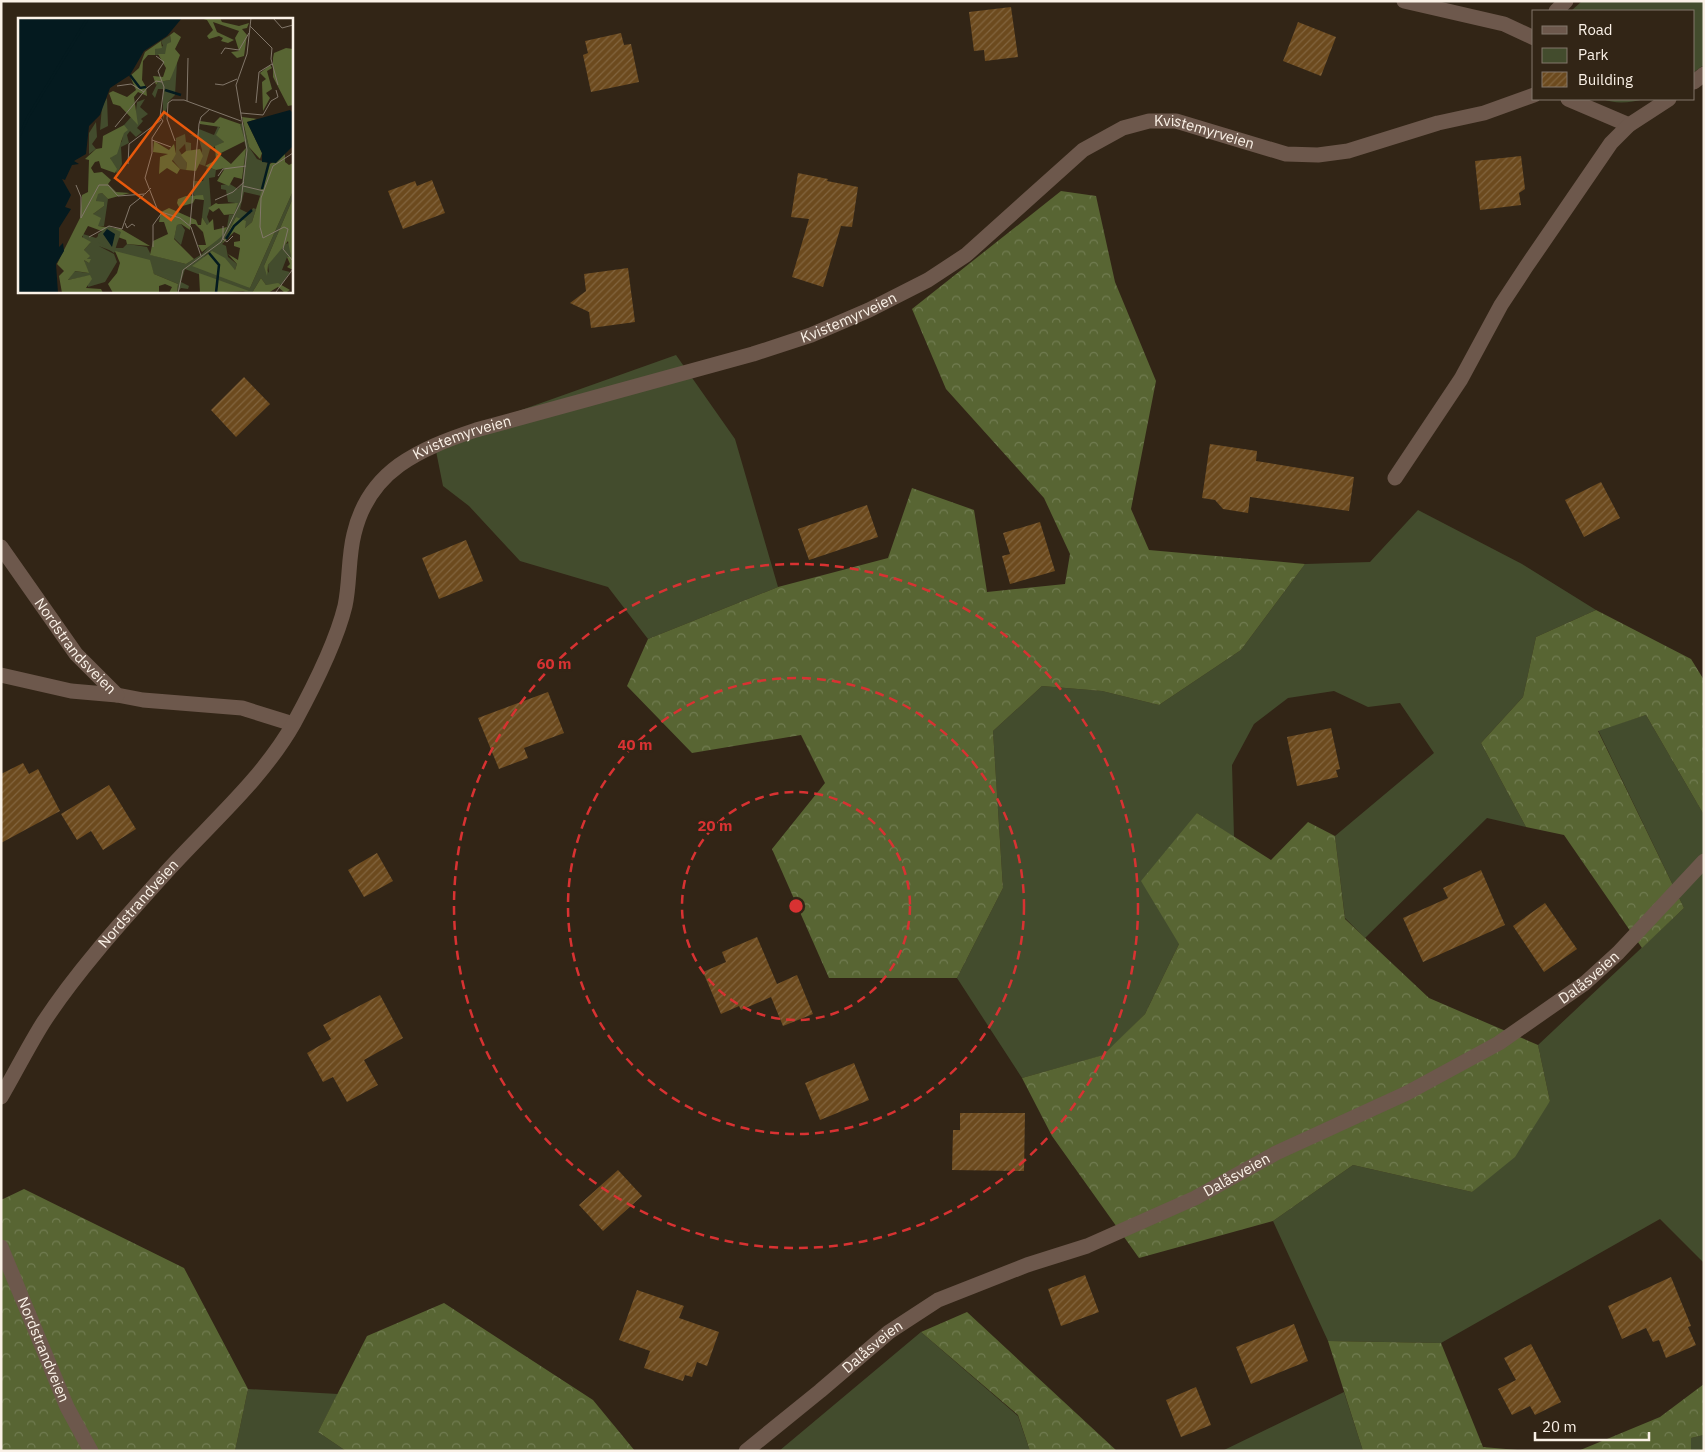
<svg xmlns="http://www.w3.org/2000/svg" width="1705" height="1452" viewBox="0 0 1705 1452" font-family="'IBM Plex Sans',sans-serif">
<style>
.green{fill:#434c2d}
.forest{fill:url(#forest-crowns)}
.building{fill:url(#building-hatch)}
.lines{fill:none;stroke-linecap:round;stroke-linejoin:round}
.minor{stroke:#6d584c;stroke-width:15}
.ring{fill:none;stroke:#d83232;stroke-width:2.5;stroke-dasharray:9 6}
.labels{text-anchor:middle;stroke-width:4.5;stroke-linejoin:round;paint-order:stroke}
.street-label{font-size:15px;fill:#faf1e7;stroke:#322516}
.inset-river{fill:none;stroke:#041a1f;stroke-width:2.5}
.inset-road{fill:none;stroke:#82776a;stroke-width:1}
.view{fill:#e8590c;fill-opacity:0.15;stroke:#e8590c;stroke-width:2.5}
.inset-edge{fill:none;stroke:#faf1e7;stroke-width:2.5}
.centre{fill:#d83232;stroke:#322516;stroke-width:2.5}
.ring-label{font-size:15px;text-anchor:middle;font-weight:bold;fill:#d83232;stroke:#322516;stroke-width:4.5;stroke-linejoin:round;paint-order:stroke}
</style>
<defs>
<pattern id="forest-crowns" width="20" height="18" patternUnits="userSpaceOnUse" patternTransform="scale(1.25)"><rect width="20" height="18" fill="#586533"/><path d="M2 6a3 3 0 1 1 6 0M12 15a3 3 0 1 1 6 0" fill="none" stroke="#717c51"/></pattern>
<pattern id="building-hatch" width="6" height="6" patternUnits="userSpaceOnUse" patternTransform="scale(1.25)"><rect width="6" height="6" fill="#6c4a1e"/><path d="M-1 1l2-2M0 6l6-6M5 7l2-2" fill="none" stroke="#82653f"/></pattern>
</defs>
<rect width="100%" height="100%" fill="#322516"/>
<!-- green -->
<path class="green" d="M 1582,1 L 1704,1 L 1704,65 L 1694,72 L 1694,11 L 1571,11 Z
M 1602,99 L 1644,99 C 1630,103 1615,104 1602,99 Z
M 676,355 L 735,439 L 778,587 L 648,639 L 608,587 L 520,561 L 469,506 L 443,486 L 434,441 Z
M 1418,510 L 1522,564 L 1596,610 L 1536,637 L 1523,697 L 1481,743 L 1526,827 L 1487,818 L 1365,938 L 1345,918 L 1335,836 L 1434,753 L 1400,703 L 1368,707 L 1334,691 L 1288,698 L 1254,724 L 1232,765 L 1234,837 L 1197,813 L 1179,944 L 1145,1014 L 1104,1055 L 1022,1078 L 957,978 L 1003,888 L 993,731 L 1042,686 L 1102,691 L 1159,705 L 1241,650 L 1305,564 L 1370,562 Z
M 1646,715 L 1704,815 L 1704,1263 L 1660,1219 L 1441,1343 L 1328,1341 L 1273,1221 L 1353,1165 L 1472,1192 L 1550,1101 L 1538,1045 L 1684,908 L 1598,730 Z
M 921,1332 L 1018,1416 L 1030,1451 L 779,1451 Z
M 248,1389 L 338,1394 L 318,1432 L 346,1451 L 235,1451 Z
M 1344,1392 L 1363,1451 L 1222,1451 Z
M 1704,1435 L 1704,1451 L 1691,1451 L 1691,1438 Z"/>
<!-- forest -->
<path class="forest" d="M 1061,191 L 1096,196 L 1115,282 L 1156,381 L 1131,509 L 1149,550 L 1305,564 L 1241,650 L 1159,705 L 1102,691 L 1042,686 L 993,731 L 1003,888 L 957,978 L 829,978 L 772,849 L 825,783 L 801,735 L 692,753 L 627,686 L 648,639 L 778,587 L 888,558 L 912,488 L 974,510 L 987,592 L 1065,584 L 1070,554 L 1044,498 L 946,389 L 912,309 Z
M 1596,610 L 1691,659 L 1704,680 L 1704,815 L 1646,715 L 1598,731 L 1684,908 L 1642,948 L 1564,835 L 1526,827 L 1481,743 L 1523,697 L 1536,637 Z
M 1197,813 L 1271,860 L 1308,822 L 1335,836 L 1345,919 L 1429,998 L 1538,1045 L 1550,1101 L 1515,1157 L 1472,1192 L 1353,1165 L 1273,1221 L 1139,1258 L 1052,1136 L 1022,1078 L 1103,1055 L 1145,1014 L 1179,944 L 1141,881 Z
M 24,1189 L 184,1268 L 248,1389 L 235,1451 L 1,1451 L 1,1200 Z
M 444,1303 L 593,1400 L 635,1451 L 346,1451 L 318,1432 L 367,1336 Z
M 967,1312 L 1117,1451 L 1030,1451 L 1018,1415 L 921,1332 Z
M 1328,1341 L 1441,1343 L 1483,1447 L 1528,1451 L 1363,1451 Z
M 1704,1384 L 1704,1435 L 1691,1438 L 1691,1451 L 1578,1451 L 1660,1417 Z"/>
<!-- building -->
<path class="building" d="M 1011,7 L 1018,57 L 985,61 L 984,50 L 974,51 L 969,12 Z
M 1298,22 L 1336,37 L 1321,76 L 1283,61 Z
M 621,33 L 624,45 L 631,44 L 639,82 L 591,92 L 583,55 L 588,53 L 585,41 Z
M 1521,156 L 1525,189 L 1519,193 L 1521,205 L 1480,210 L 1475,161 Z
M 798,173 L 828,179 L 827,181 L 858,187 L 852,227 L 841,226 L 823,287 L 792,277 L 809,219 L 791,217 Z
M 432,180 L 445,213 L 403,229 L 388,191 L 415,181 L 417,186 Z
M 628,268 L 635,322 L 591,328 L 589,312 L 570,303 L 586,291 L 584,274 Z
M 244,377 L 270,404 L 236,437 L 211,410 Z
M 1210,444 L 1257,451 L 1256,461 L 1354,477 L 1349,511 L 1250,497 L 1248,513 L 1223,509 L 1215,500 L 1202,498 Z
M 1601,482 L 1620,518 L 1584,537 L 1565,500 Z
M 867,505 L 878,537 L 809,560 L 798,529 Z
M 1040,522 L 1055,571 L 1010,584 L 1002,556 L 1010,554 L 1003,533 Z
M 466,540 L 483,581 L 439,599 L 422,558 Z
M 548,692 L 564,733 L 524,748 L 528,758 L 499,769 L 478,718 Z
M 1331,728 L 1340,769 L 1336,770 L 1338,777 L 1297,786 L 1287,737 Z
M 23,763 L 29,774 L 38,769 L 60,811 L 1,843 L 1,774 Z
M 109,785 L 136,829 L 103,850 L 91,831 L 77,840 L 61,814 Z
M 377,853 L 393,881 L 364,897 L 348,870 Z
M 1481,870 L 1505,925 L 1423,962 L 1403,918 L 1448,898 L 1443,888 Z
M 1545,903 L 1577,949 L 1544,972 L 1513,926 Z
M 757,937 L 777,984 L 797,975 L 813,1014 L 783,1026 L 771,997 L 741,1010 L 739,1006 L 721,1014 L 703,972 L 726,962 L 722,952 Z
M 380,995 L 403,1038 L 364,1060 L 378,1085 L 347,1102 L 333,1077 L 323,1082 L 307,1053 L 331,1039 L 323,1025 Z
M 854,1063 L 869,1100 L 820,1120 L 805,1083 Z
M 960,1113 L 1025,1113 L 1024,1171 L 952,1170 L 953,1130 L 960,1130 Z
M 618,1170 L 642,1196 L 603,1231 L 579,1205 Z
M 1085,1275 L 1099,1312 L 1061,1326 L 1048,1289 Z
M 1671,1277 L 1691,1326 L 1688,1327 L 1696,1345 L 1666,1358 L 1659,1340 L 1653,1342 L 1646,1328 L 1622,1339 L 1608,1306 Z
M 637,1290 L 684,1306 L 679,1318 L 719,1332 L 707,1366 L 697,1362 L 692,1377 L 685,1375 L 683,1381 L 644,1368 L 650,1351 L 619,1340 Z
M 1294,1324 L 1308,1361 L 1251,1384 L 1236,1347 Z
M 1531,1344 L 1561,1402 L 1535,1415 L 1530,1406 L 1512,1415 L 1498,1389 L 1516,1380 L 1504,1358 Z
M 1196,1387 L 1211,1425 L 1181,1437 L 1166,1400 Z"/>
<g class="lines">
<!-- minor -->
<g class="minor">
<path d="M 1404,1 L 1504,24 L 1534,38"/>
<path d="M 1556,11 L 1566,1"/>
<path d="M 1694,82 L 1704,74"/>
<path d="M 1568,99 L 1629,125"/>
<path d="M 1395,478 L 1461,379 L 1501,305 L 1526,267 L 1611,143 L 1629,125 L 1669,99"/>
<path id="s1" d="M 1,547 L 76,654 L 117,695 L 143,700 L 242,708 L 293,724"/>
<path d="M 1,675 L 71,691 L 117,695"/>
<path id="s2" d="M 1,1097 C 15,1073 28,1047 43,1023 C 78,969 127,916 170,868 C 212,822 263,778 294,723 C 312,690 336,643 345,606 C 350,583 348,558 354,534 C 369,470 419,449 476,430 L 753,354 L 811,335 L 869,310 L 928,280 L 966,255 L 1083,150 L 1123,128 L 1149,121 L 1176,121 L 1286,154 L 1318,155 L 1348,151 L 1438,123 L 1484,113 L 1534,95"/>
<path id="s3" d="M 1,1247 L 67,1407 L 91,1451"/>
<path id="s4" d="M 746,1451 L 820,1391 L 889,1332 L 938,1300 L 1027,1265 L 1087,1246 L 1195,1198 L 1276,1153 L 1407,1093 L 1499,1043 L 1585,983 L 1618,953 L 1704,861"/>
</g>
</g>
<!-- distance rings -->
<g class="ring">
<circle cx="796" cy="906" r="114"/>
<circle cx="796" cy="906" r="228"/>
<circle cx="796" cy="906" r="342"/>
</g>
<g class="labels">
<!-- street labels -->
<g class="street-label">
<text dy="5" stroke="none"><textPath href="#s2" startOffset="1656">Kvistemyrveien</textPath></text>
<text dy="5" stroke="none"><textPath href="#s2" startOffset="1236">Kvistemyrveien</textPath></text>
<text dy="5" stroke="none"><textPath href="#s2" startOffset="831">Kvistemyrveien</textPath></text>
<text dy="5" stroke="none"><textPath href="#s1" startOffset="124">Nordstrandsveien</textPath></text>
<text dy="5" stroke="none"><textPath href="#s2" startOffset="238">Nordstrandveien</textPath></text>
<text dy="5" stroke="none"><textPath href="#s4" startOffset="974">Dalåsveien</textPath></text>
<text dy="5" stroke="none"><textPath href="#s4" startOffset="569">Dalåsveien</textPath></text>
<text dy="5" stroke="none"><textPath href="#s4" startOffset="164">Dalåsveien</textPath></text>
<text dy="5" stroke="none"><textPath href="#s3" startOffset="111">Nordstrandveien</textPath></text>
</g>
</g>
<!-- overview -->
<g transform="translate(18 18)">
<rect width="275" height="275" fill="#322516"/>
<path d="M 152,17 L 153,24 L 147,37 L 137,37 L 136,31 L 145,28 L 143,23 ZM 156,45 L 159,45 L 157,77 L 151,83 L 145,102 L 145,71 L 140,71 L 137,80 L 134,76 L 140,64 L 152,62 ZM 89,80 L 90,108 L 82,112 L 84,88 ZM 127,81 L 122,89 L 130,96 L 123,101 L 125,103 L 119,110 L 124,114 L 118,119 L 112,113 L 109,117 L 111,125 L 103,129 L 104,146 L 99,156 L 92,140 L 104,123 L 106,107 L 113,99 L 117,101 L 119,84 ZM 78,104 L 79,119 L 74,126 L 78,131 L 71,136 L 71,115 ZM 225,105 L 231,129 L 239,141 L 252,146 L 245,173 L 243,178 L 226,174 L 222,191 L 232,196 L 235,190 L 238,191 L 234,204 L 227,210 L 218,199 L 204,226 L 208,228 L 210,239 L 219,246 L 217,252 L 191,234 L 186,239 L 232,270 L 275,173 L 275,180 L 246,248 L 251,255 L 250,247 L 265,226 L 272,225 L 273,240 L 269,239 L 264,252 L 272,254 L 264,266 L 248,267 L 243,260 L 234,275 L 230,275 L 167,251 L 163,264 L 171,268 L 170,271 L 163,270 L 159,275 L 160,266 L 136,256 L 133,248 L 65,222 L 65,216 L 78,220 L 81,217 L 98,230 L 105,230 L 109,226 L 123,228 L 129,229 L 133,237 L 168,246 L 184,236 L 209,209 L 211,197 L 216,196 L 217,185 L 210,184 L 208,172 L 203,171 L 203,167 L 212,166 L 220,171 L 224,166 L 228,130 L 222,106 ZM 200,108 L 203,111 L 201,119 L 206,124 L 192,131 L 187,148 L 181,146 L 184,132 L 181,121 L 172,117 L 179,118 L 181,111 L 196,117 ZM 167,116 L 168,124 L 173,125 L 173,135 L 168,133 L 167,126 L 161,132 L 169,145 L 168,152 L 162,151 L 153,140 L 158,136 L 158,120 ZM 189,149 L 198,152 L 197,159 L 191,160 L 193,187 L 189,199 L 192,206 L 189,207 L 184,199 L 186,182 L 176,177 L 175,163 L 185,163 ZM 84,175 L 90,181 L 86,208 L 80,208 L 75,196 L 86,188 L 78,183 L 79,176 ZM 163,206 L 167,212 L 163,227 L 156,220 L 159,207 ZM 73,224 L 96,236 L 99,244 L 87,264 L 70,269 L 70,258 L 50,262 L 56,253 L 70,255 L 66,242 L 71,245 L 66,232 Z" fill="#434c2d"/>
<path d="M 182,0 L 202,0 L 204,4 L 221,8 L 231,5 L 229,10 L 224,11 L 229,17 L 226,38 L 219,40 L 213,34 L 221,33 L 217,20 L 221,13 L 195,4 L 199,14 L 216,22 L 210,25 L 203,23 L 205,20 L 201,18 L 191,21 L 189,18 L 195,12 L 189,2 ZM 156,14 L 163,19 L 157,31 L 162,37 L 159,45 L 152,62 L 140,64 L 138,67 L 135,58 L 145,59 L 148,50 L 140,36 L 147,36 L 149,26 L 153,24 L 152,17 ZM 143,23 L 144,30 L 137,31 L 137,37 L 130,37 L 125,43 L 124,62 L 128,69 L 129,78 L 120,74 L 116,79 L 120,107 L 102,88 L 95,86 L 91,75 L 95,73 L 109,79 L 118,72 L 112,58 L 121,50 L 127,34 ZM 268,30 L 275,31 L 275,87 L 270,88 L 255,59 L 255,40 L 256,35 ZM 252,47 L 254,50 L 249,53 L 254,71 L 248,75 L 252,80 L 245,93 L 244,64 L 248,61 L 242,55 ZM 202,99 L 222,106 L 227,123 L 201,136 L 213,146 L 228,130 L 224,161 L 216,159 L 211,168 L 199,163 L 207,150 L 198,152 L 187,148 L 198,142 L 197,128 L 206,124 L 198,117 L 202,109 L 182,106 L 182,103 L 196,105 ZM 224,99 L 239,101 L 229,104 L 244,135 L 242,141 L 231,129 ZM 106,107 L 110,112 L 106,115 L 99,136 L 92,140 L 99,151 L 97,155 L 83,150 L 81,143 L 77,144 L 73,150 L 76,155 L 84,154 L 93,162 L 90,166 L 98,174 L 112,175 L 90,181 L 84,175 L 80,176 L 78,183 L 86,184 L 86,188 L 75,196 L 83,200 L 80,208 L 103,211 L 132,228 L 109,226 L 108,222 L 70,208 L 64,219 L 73,224 L 66,232 L 72,238 L 69,241 L 73,241 L 71,245 L 66,242 L 71,255 L 57,253 L 50,262 L 72,257 L 74,261 L 68,270 L 83,271 L 85,275 L 44,275 L 41,258 L 46,253 L 39,246 L 62,200 L 64,177 L 70,174 L 71,142 L 67,141 L 78,131 L 84,130 L 85,118 ZM 136,123 L 151,132 L 156,126 L 158,136 L 154,143 L 162,151 L 159,156 L 149,150 L 141,156 L 142,139 L 150,136 L 135,134 ZM 182,131 L 185,138 L 178,153 L 168,152 L 169,145 L 163,137 L 168,133 ZM 267,136 L 267,144 L 271,147 L 275,145 L 275,173 L 232,270 L 174,248 L 194,233 L 207,240 L 217,252 L 219,246 L 210,236 L 220,242 L 222,230 L 216,228 L 216,224 L 222,223 L 222,217 L 216,214 L 204,226 L 218,199 L 228,203 L 227,210 L 234,204 L 252,146 ZM 185,177 L 186,182 L 177,181 L 175,185 L 161,189 L 159,185 L 160,181 L 168,178 ZM 275,180 L 275,252 L 269,249 L 272,246 L 269,239 L 273,239 L 270,223 L 250,247 L 249,258 L 246,248 ZM 198,185 L 200,186 L 220,185 L 216,196 L 206,197 L 201,190 L 195,194 L 190,190 ZM 151,190 L 178,202 L 180,207 L 183,207 L 184,199 L 189,207 L 195,201 L 196,212 L 209,209 L 203,219 L 184,234 L 180,227 L 188,227 L 185,214 L 177,206 L 173,206 L 172,212 L 163,206 L 159,207 L 156,221 L 176,241 L 168,246 L 132,237 L 135,223 L 150,216 L 146,204 L 141,204 L 143,194 ZM 97,233 L 132,242 L 136,256 L 160,266 L 159,275 L 151,275 L 154,269 L 147,266 L 141,268 L 141,274 L 145,275 L 95,275 L 90,266 L 99,255 L 102,245 ZM 181,255 L 231,273 L 182,275 ZM 243,260 L 248,267 L 260,265 L 272,272 L 267,275 L 260,269 L 250,275 L 234,275 Z" fill="#586533"/>
<path d="M 91,208 L 103,214 L 96,235 L 80,224 L 80,216 Z" fill="#434c2d"/>
<path d="M 0,0 L 164,0 L 149,18 L 126,33 L 112,57 L 92,70 L 82,97 L 71,108 L 68,136 L 56,143 L 61,146 L 54,147 L 47,162 L 44,161 L 53,177 L 47,189 L 53,191 L 41,210 L 41,229 L 45,225 L 46,233 L 38,246 L 40,275 L 0,275 ZM 272,92 L 275,95 L 275,128 L 258,145 L 244,144 L 244,135 L 229,104 ZM 89,211 L 97,216 L 94,229 L 85,216 Z" fill="#041a1f"/>
<path class="inset-river" d="M 112,57 L 122,70 L 128,69M 147,72 L 163,77M 0,121 L 10,99 L 70,0M 244,171 L 251,144M 208,221 L 216,208 L 234,192M 191,235 L 201,247 L 198,275"/>
<path class="inset-road" d="M 255,0 L 264,10 L 275,7M 232,8 L 254,30 L 253,41 L 260,67M 203,36 L 207,30 L 221,32 L 231,15M 138,38 L 146,44 L 140,53 L 146,69 L 142,99 L 145,103M 197,66 L 205,67 L 219,61M 99,68 L 113,66 L 126,74M 169,83 L 170,40M 238,85 L 241,54 L 254,46M 223,95 L 245,97 L 253,83 L 260,79 L 258,72M 145,103 L 134,120 L 134,135 L 127,160 L 140,193 L 162,200 L 173,209 L 183,238M 97,109 L 129,70 L 138,63 L 144,64M 134,122 L 153,129M 157,123 L 149,101 L 150,85 L 154,82 L 166,82 L 223,103M 275,135 L 255,148 L 243,180 L 242,209 L 245,220 L 266,209 L 270,211 L 265,231 L 275,243M 110,146 L 111,126 L 143,102M 200,158 L 205,151 L 228,148M 58,167 L 63,179 L 63,200M 225,168 L 246,173M 197,182 L 215,174 L 226,164M 63,200 L 81,167 L 90,167 L 100,178 L 127,176 L 133,170M 107,205 L 109,210 L 114,206 L 117,208M 172,207 L 181,106 L 183,99 L 192,91M 205,208 L 205,221 L 209,224 L 215,218M 71,219 L 91,208 L 104,211 L 112,188 L 126,177M 135,229 L 135,207 L 143,196M 258,274 L 275,251M 160,275 L 165,252 L 203,224 L 223,183 L 229,132 L 218,67 L 229,36 L 233,0"/>
<path class="view" d="M 146,94 L 202,136 L 153,202 L 97,160 Z"/>
<rect width="275" height="275" class="inset-edge"/>
</g>
<circle cx="796" cy="906" r="8" class="centre"/>
<g class="ring-label">
<text x="554" y="669">60 m</text>
<text x="635" y="750">40 m</text>
<text x="715" y="831">20 m</text>
</g>
<!-- border -->
<rect width="1705" height="1452" fill="none" stroke="#faf1e7" stroke-width="5"/>
<!-- legend -->
<rect x="1532" y="10" width="162" height="90" fill="#322516" stroke="#82776a"/>
<rect x="1542" y="26" width="25" height="8" fill="#6d584c" stroke="#82776a"/>
<text x="1578" y="35" font-size="15" fill="#faf1e7">Road</text>
<rect x="1542" y="48" width="25" height="15" fill="#434c2d" stroke="#82776a"/>
<text x="1578" y="60" font-size="15" fill="#faf1e7">Park</text>
<rect x="1542" y="72" width="25" height="15" fill="url(#building-hatch)" stroke="#82776a"/>
<text x="1578" y="85" font-size="15" fill="#faf1e7">Building</text>
<!-- scale -->
<path d="M1535 1432v8h114v-8" fill="none" stroke="#faf1e7" stroke-width="2.5"/>
<text x="1542" y="1432" font-size="15" fill="#faf1e7" stroke="#322516" stroke-width="4" paint-order="stroke">20 m</text>
</svg>
